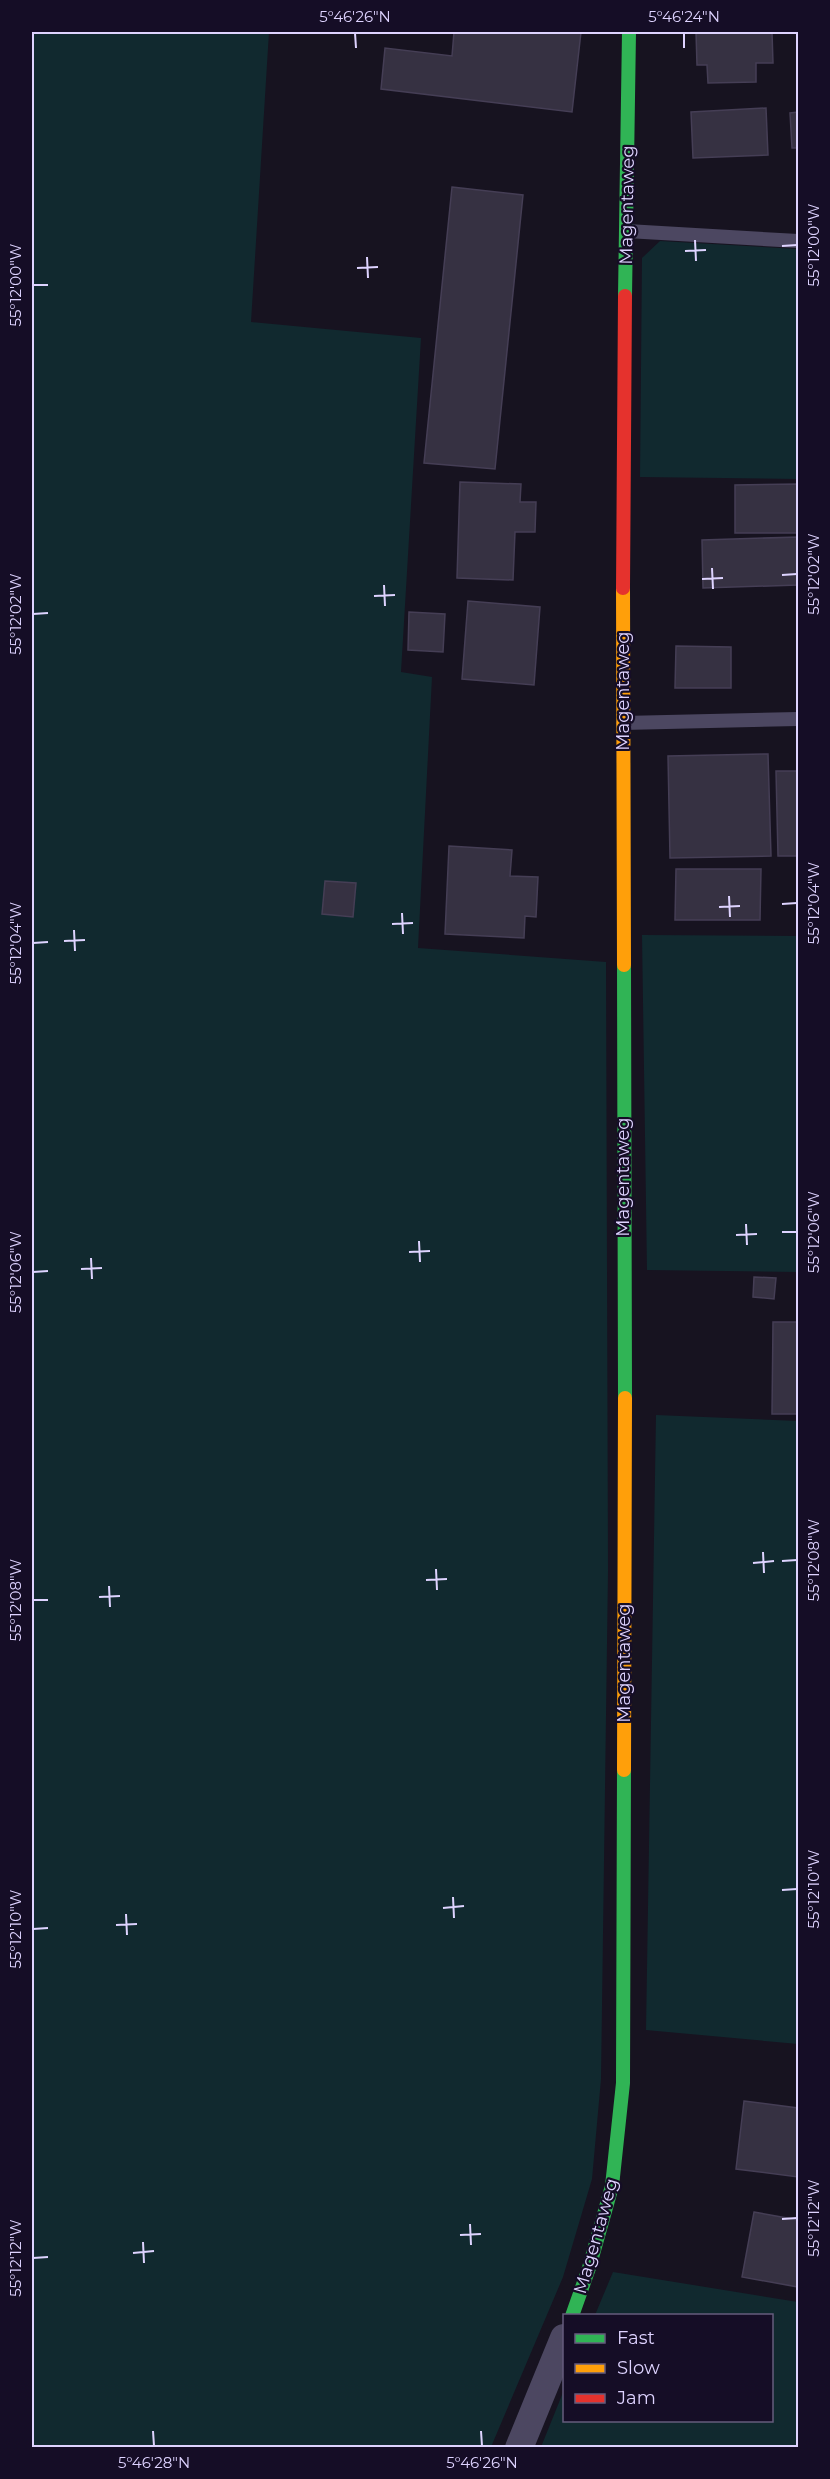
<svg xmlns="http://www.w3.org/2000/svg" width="830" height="2479" viewBox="0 0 830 2479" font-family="Montserrat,sans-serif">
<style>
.green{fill:#11292f}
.building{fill:#363142;stroke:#453e55;stroke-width:1.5}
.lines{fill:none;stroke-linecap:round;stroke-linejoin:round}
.lane{stroke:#4c4761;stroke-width:14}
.street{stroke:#4c4761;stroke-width:28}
.fast{stroke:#30b455;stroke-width:14}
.slow{stroke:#ff9f0a;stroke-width:14}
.jam{stroke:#e5322d;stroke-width:14}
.ticks{fill:none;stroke:#ded3ff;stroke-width:2}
.labels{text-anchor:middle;stroke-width:4.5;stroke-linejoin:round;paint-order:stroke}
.street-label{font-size:18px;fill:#ded3ff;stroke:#150d26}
.neatline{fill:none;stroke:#ded3ff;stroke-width:2}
.ticks-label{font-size:15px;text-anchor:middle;fill:#ded3ff}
</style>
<rect width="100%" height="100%" fill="#171320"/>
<!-- green -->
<path class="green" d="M 32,32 L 269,32 L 251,322 L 421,338 L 401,672 L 432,677 L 418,948 L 606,962 L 608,1571 L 601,2079 L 592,2179 L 563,2277 L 491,2447 L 32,2448 Z
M 660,241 L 798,249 L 798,479 L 640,477 L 642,258 Z
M 642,935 L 798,936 L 798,1272 L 647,1270 Z
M 656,1415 L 798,1421 L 798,2044 L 646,2030 Z
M 613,2272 L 798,2302 L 798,2447 L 541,2447 L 564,2390 L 564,2420 L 772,2420 L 772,2316 L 595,2315 Z"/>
<!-- building -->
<path class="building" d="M 454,32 L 581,32 L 572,112 L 381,89 L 385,48 L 452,56 Z
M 696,32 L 772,32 L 773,63 L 756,63 L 756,82 L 708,83 L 707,65 L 697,65 Z
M 766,108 L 768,155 L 693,158 L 691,112 Z
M 798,112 L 798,148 L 792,148 L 790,113 Z
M 452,187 L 523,195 L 495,469 L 424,463 Z
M 460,482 L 521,484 L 520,502 L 536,502 L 535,532 L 515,532 L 513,580 L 457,578 Z
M 798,484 L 798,533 L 735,533 L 735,485 Z
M 798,537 L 798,585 L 703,588 L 702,540 Z
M 468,601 L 540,607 L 534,685 L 462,679 Z
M 409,612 L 445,614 L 443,652 L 408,650 Z
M 676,646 L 731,647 L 731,688 L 675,688 Z
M 768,754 L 771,856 L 670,858 L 668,756 Z
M 776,771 L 798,771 L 798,856 L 778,856 Z
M 449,846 L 512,850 L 510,876 L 538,877 L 536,917 L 525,916 L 524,938 L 445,934 Z
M 676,869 L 761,869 L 760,920 L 675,920 Z
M 325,881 L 356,883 L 353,917 L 322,914 Z
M 754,1277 L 776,1278 L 774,1299 L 753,1297 Z
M 773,1322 L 798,1322 L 798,1414 L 772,1414 Z
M 744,2101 L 798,2108 L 798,2177 L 736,2169 Z
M 754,2212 L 798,2220 L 798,2287 L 742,2277 Z"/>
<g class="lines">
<!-- lane -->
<path class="lane" d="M 627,231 L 798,241
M 623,723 L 798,719"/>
<!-- street -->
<path class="street" d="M 519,2448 L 564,2338"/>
<!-- fast -->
<path class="fast" d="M 625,296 L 629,32
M 624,965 L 625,1398
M 572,2316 L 589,2268 L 612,2186 L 623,2083 L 624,1770"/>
<!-- slow -->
<path class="slow" d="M 623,588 L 624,965
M 624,1770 L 625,1398"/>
<!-- jam -->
<path class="jam" d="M 623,588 L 625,296"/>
</g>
<!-- ticks -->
<path class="ticks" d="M 355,33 L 356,48M 684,33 L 684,48M 695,240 L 696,261M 782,246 L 797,245M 685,251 L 706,250M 367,257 L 368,278M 357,268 L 378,267M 33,285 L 48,285M 712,568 L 713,589M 782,575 L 797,574M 702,579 L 723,578M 384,585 L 385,606M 374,596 L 395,595M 33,614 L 48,613M 729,896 L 730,917M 782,904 L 797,903M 719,907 L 740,906M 402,913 L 403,934M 392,924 L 413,923M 74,930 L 75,951M 64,941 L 85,940M 33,943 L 48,942M 746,1224 L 747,1245M 782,1232 L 797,1232M 736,1235 L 757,1234M 419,1241 L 420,1262M 409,1252 L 430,1251M 91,1258 L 92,1279M 81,1269 L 102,1268M 33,1272 L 48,1271M 763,1552 L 764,1573M 782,1561 L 797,1560M 753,1563 L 774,1561M 436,1569 L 437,1590M 426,1580 L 447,1579M 109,1586 L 110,1607M 99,1597 L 120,1596M 33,1600 L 48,1600M 782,1890 L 797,1889M 453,1897 L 454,1918M 443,1908 L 464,1906M 126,1914 L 127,1935M 116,1925 L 137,1924M 33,1929 L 48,1928M 782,2219 L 797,2218M 470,2224 L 471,2245M 460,2235 L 481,2234M 143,2242 L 144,2263M 133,2253 L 154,2251M 33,2258 L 48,2257M 153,2431 L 154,2446M 481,2431 L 482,2446"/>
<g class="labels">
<!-- street labels -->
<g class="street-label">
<text transform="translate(627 205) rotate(-89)" y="6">Magentaweg</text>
<text transform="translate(623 691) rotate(-90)" y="6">Magentaweg</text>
<text transform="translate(623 1177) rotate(-90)" y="6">Magentaweg</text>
<text transform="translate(624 1663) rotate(-90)" y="6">Magentaweg</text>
<text transform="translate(596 2236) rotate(-74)" y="6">Magentaweg</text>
</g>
</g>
<!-- border -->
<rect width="830" height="2479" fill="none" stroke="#150d26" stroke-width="66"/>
<!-- legend -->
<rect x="563" y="2314" width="210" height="108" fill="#150d26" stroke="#655c7d" stroke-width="1.5"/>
<rect x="575" y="2334" width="30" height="9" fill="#30b455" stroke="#655c7d" stroke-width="1.5"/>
<text x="617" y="2344" font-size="18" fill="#ded3ff">Fast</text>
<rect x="575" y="2364" width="30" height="9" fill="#ff9f0a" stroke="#655c7d" stroke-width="1.5"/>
<text x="617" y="2374" font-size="18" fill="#ded3ff">Slow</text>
<rect x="575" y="2394" width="30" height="9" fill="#e5322d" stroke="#655c7d" stroke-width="1.5"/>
<text x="617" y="2404" font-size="18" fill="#ded3ff">Jam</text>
<rect x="33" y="33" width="764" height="2413" class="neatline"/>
<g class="ticks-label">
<text x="355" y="22">5°46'26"N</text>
<text x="684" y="22">5°46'24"N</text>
<text transform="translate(814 245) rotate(-90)" y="5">55°12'00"W</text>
<text transform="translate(16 285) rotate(-90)" y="5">55°12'00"W</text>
<text transform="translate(814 574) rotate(-90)" y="5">55°12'02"W</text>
<text transform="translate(16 614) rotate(-90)" y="5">55°12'02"W</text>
<text transform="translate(814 903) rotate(-90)" y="5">55°12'04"W</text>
<text transform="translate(16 943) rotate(-90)" y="5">55°12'04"W</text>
<text transform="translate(814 1232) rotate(-90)" y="5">55°12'06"W</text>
<text transform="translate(16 1272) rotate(-90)" y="5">55°12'06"W</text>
<text transform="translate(814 1560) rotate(-90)" y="5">55°12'08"W</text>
<text transform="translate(16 1600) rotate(-90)" y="5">55°12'08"W</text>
<text transform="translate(814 1889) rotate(-90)" y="5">55°12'10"W</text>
<text transform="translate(16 1929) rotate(-90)" y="5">55°12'10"W</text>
<text transform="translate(814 2218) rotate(-90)" y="5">55°12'12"W</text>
<text transform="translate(16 2258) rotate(-90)" y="5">55°12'12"W</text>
<text x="154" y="2468">5°46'28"N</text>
<text x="482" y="2468">5°46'26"N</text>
</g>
</svg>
